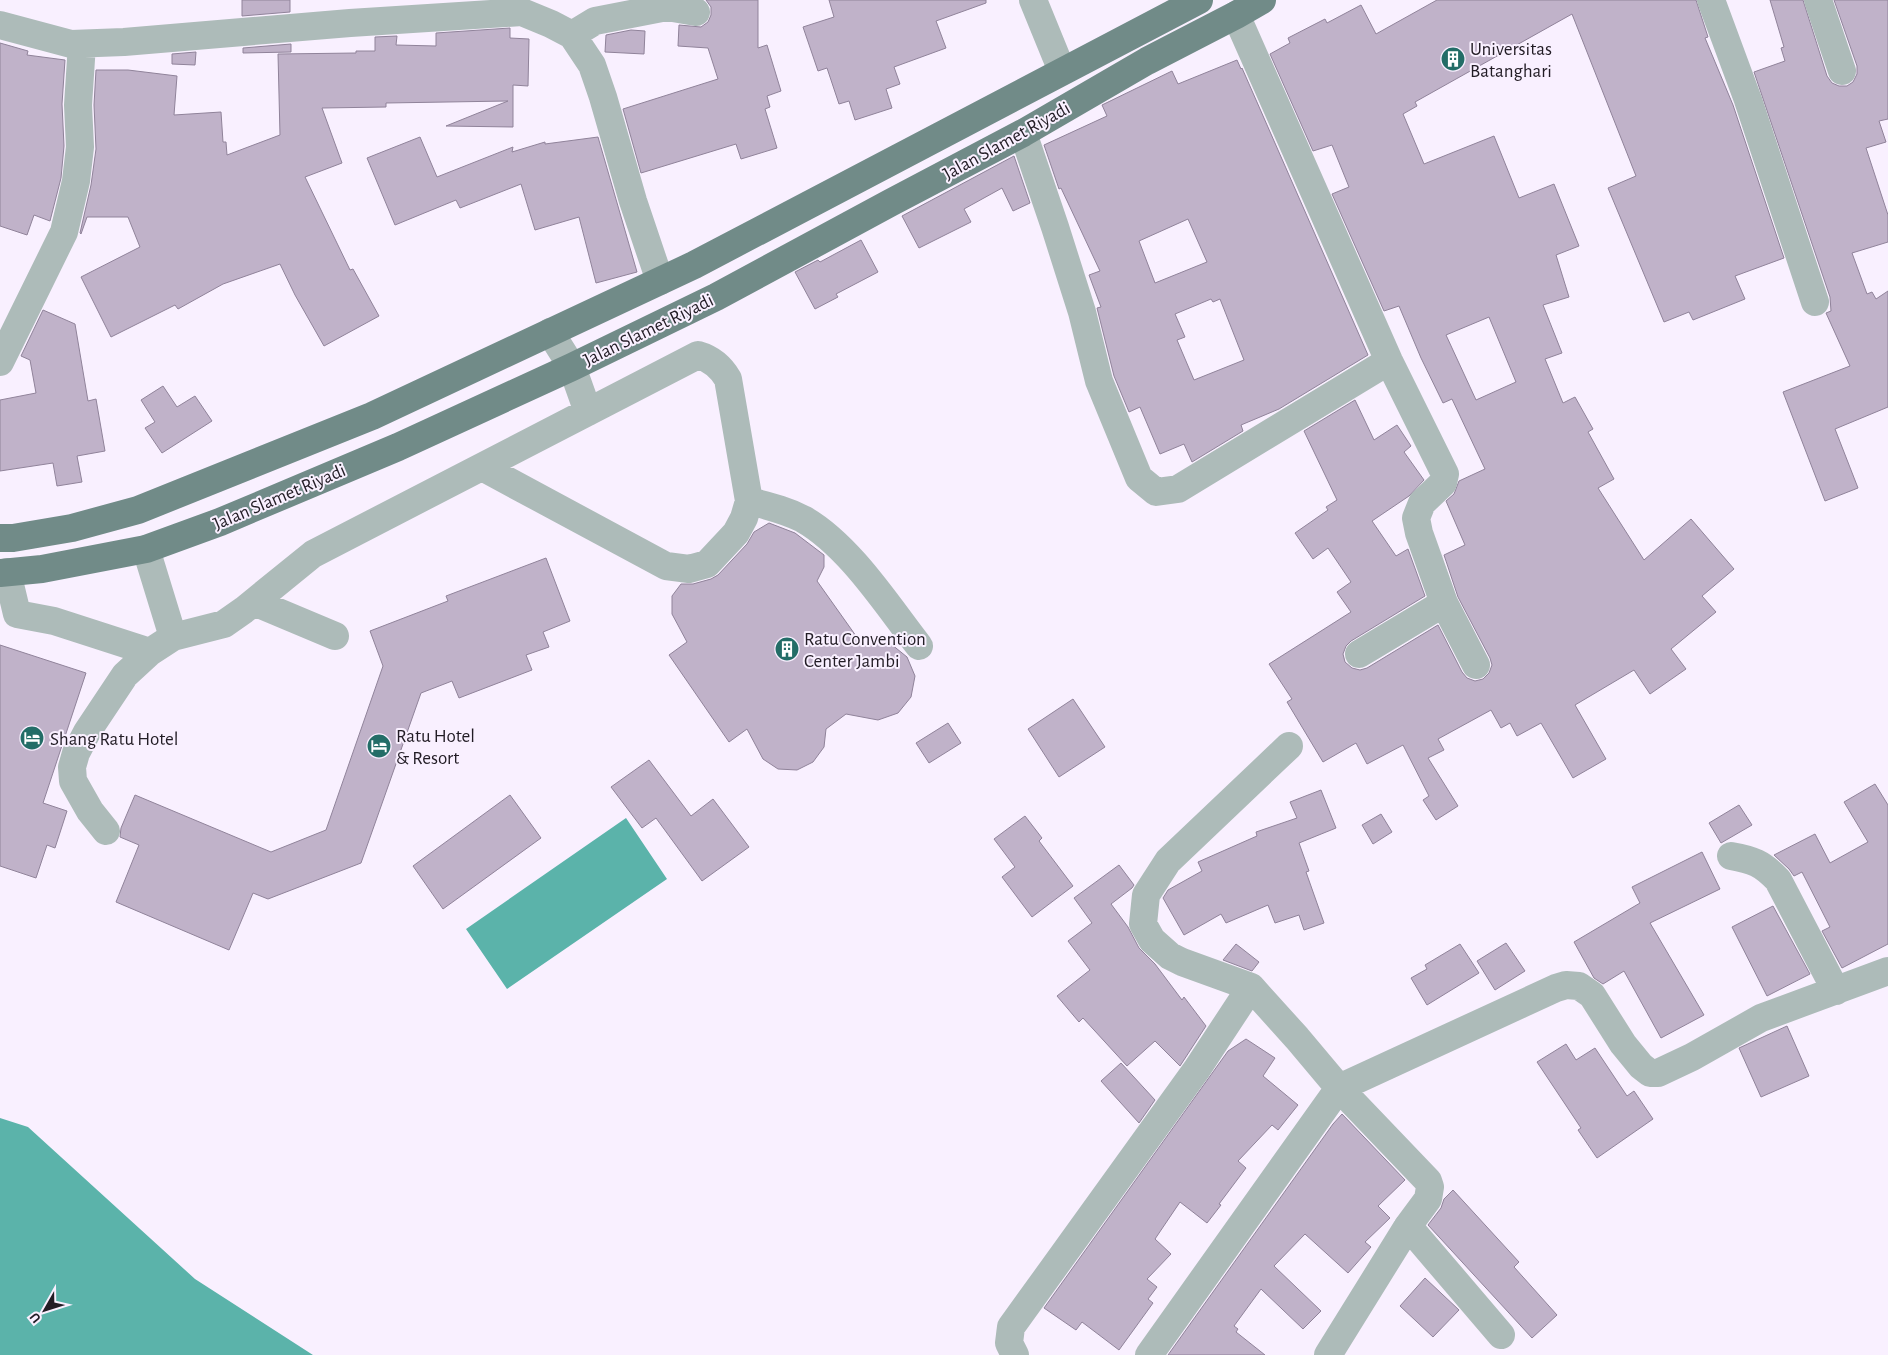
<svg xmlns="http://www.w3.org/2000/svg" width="1888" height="1355" viewBox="0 0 1888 1355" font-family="'Alegreya Sans',sans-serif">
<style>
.water{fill:#5bb3aa}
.building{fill:#c0b2c9;stroke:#90839a;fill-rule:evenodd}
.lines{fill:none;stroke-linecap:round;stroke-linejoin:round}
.minor{stroke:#adbbb9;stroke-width:28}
.major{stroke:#718b88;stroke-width:28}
.labels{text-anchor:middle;stroke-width:4;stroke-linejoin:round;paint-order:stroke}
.poi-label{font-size:19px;fill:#221c25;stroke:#f9f0ff;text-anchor:start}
.street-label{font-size:19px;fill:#221c25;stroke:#f9f0ff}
</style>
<rect width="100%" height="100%" fill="#f9f0ff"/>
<!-- water -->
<path class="water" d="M 626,818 L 667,879 L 507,989 L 466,929 Z
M 0,1118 L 28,1127 L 195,1279 L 313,1355 L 0,1355 Z"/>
<!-- building -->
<path class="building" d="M 242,0 L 290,0 L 290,12 L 242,16 Z
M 706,0 L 758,0 L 758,48 L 767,45 L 781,91 L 767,96 L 770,107 L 765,109 L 777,148 L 741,159 L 736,144 L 641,173 L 623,109 L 718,79 L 708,48 L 678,46 L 679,25 L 701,27 L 708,22 L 711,15 L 711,7 Z
M 829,0 L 986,0 L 986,3 L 936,21 L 946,48 L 894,67 L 900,84 L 886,89 L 892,108 L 855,120 L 849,101 L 839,104 L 827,68 L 818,71 L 803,27 L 834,17 Z
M 1437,0 L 1696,0 L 1708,37 L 1705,38 L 1733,105 L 1784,258 L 1735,276 L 1745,299 L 1693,320 L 1689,312 L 1664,322 L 1608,188 L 1636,176 L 1572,14 L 1415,102 L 1417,106 L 1403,114 L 1424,164 L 1494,136 L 1519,198 L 1554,184 L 1579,246 L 1556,255 L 1569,297 L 1543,305 L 1562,353 L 1545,359 L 1563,403 L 1575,397 L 1593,429 L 1588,432 L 1614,479 L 1598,488 L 1644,560 L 1691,519 L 1734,569 L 1702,596 L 1716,612 L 1671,649 L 1686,669 L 1650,694 L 1634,670 L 1575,705 L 1606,759 L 1573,778 L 1541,723 L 1517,736 L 1510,723 L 1501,728 L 1491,710 L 1438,739 L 1444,750 L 1428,758 L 1458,806 L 1436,820 L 1423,800 L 1429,796 L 1403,745 L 1367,764 L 1356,743 L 1323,762 L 1287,702 L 1292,699 L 1269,664 L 1351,612 L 1337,592 L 1351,582 L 1328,548 L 1313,559 L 1295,533 L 1328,510 L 1326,507 L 1337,500 L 1304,431 L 1355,400 L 1374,440 L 1397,425 L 1411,446 L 1404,452 L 1424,480 L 1409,496 L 1372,521 L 1396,556 L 1408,549 L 1425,596 L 1351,641 L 1346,646 L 1343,654 L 1345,662 L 1352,668 L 1360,670 L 1367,668 L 1438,625 L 1462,672 L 1467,678 L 1475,681 L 1483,679 L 1489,673 L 1492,665 L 1490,658 L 1458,597 L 1444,555 L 1465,545 L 1446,501 L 1454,494 L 1459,481 L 1485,469 L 1452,399 L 1443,403 L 1421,358 L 1399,306 L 1384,311 L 1332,194 L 1349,187 L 1332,145 L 1313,151 L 1270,54 L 1290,43 L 1288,38 L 1325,19 L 1327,23 L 1361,5 L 1376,34 ZM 1489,317 L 1516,382 L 1476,400 L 1446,335 Z
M 1770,0 L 1803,0 L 1827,76 L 1832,83 L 1839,86 L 1847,86 L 1853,82 L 1857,74 L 1857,66 L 1834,0 L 1888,0 L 1888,119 L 1879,121 L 1886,142 L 1866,148 L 1888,215 L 1888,242 L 1852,253 L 1867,294 L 1872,292 L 1876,299 L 1888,291 L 1888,407 L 1835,429 L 1858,488 L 1825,501 L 1783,392 L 1850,366 L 1826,313 L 1831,311 L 1830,297 L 1754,72 L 1785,61 L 1781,48 L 1784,47 Z
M 510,28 L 510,38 L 529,39 L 528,86 L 513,85 L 513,127 L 446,126 L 508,101 L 386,103 L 386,107 L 322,108 L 342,163 L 305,177 L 350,270 L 353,269 L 379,316 L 324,346 L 295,295 L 280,264 L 223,284 L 178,309 L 175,305 L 111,337 L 81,277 L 140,247 L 128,217 L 87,217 L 81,234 L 80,233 L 91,185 L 96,149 L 94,105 L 96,70 L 128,70 L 177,76 L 174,115 L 221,112 L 223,142 L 226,142 L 227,155 L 280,135 L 278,54 L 356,53 L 356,51 L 375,51 L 375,37 L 397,36 L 396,45 L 436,46 L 436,33 Z
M 631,30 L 645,31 L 644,54 L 605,52 L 606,35 Z
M 0,43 L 28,51 L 27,55 L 65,60 L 62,104 L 64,146 L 61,178 L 50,221 L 34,215 L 27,235 L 0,226 Z
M 291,44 L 291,52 L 243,53 L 243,48 Z
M 196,52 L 195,65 L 172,64 L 172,54 Z
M 1237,60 L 1241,69 L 1242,68 L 1368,355 L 1279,409 L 1241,425 L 1243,431 L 1192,462 L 1184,444 L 1160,454 L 1140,407 L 1129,412 L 1114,376 L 1097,308 L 1101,307 L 1089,275 L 1100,271 L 1061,188 L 1059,189 L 1044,145 L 1107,116 L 1102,105 L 1172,71 L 1178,84 ZM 1188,219 L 1207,262 L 1155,283 L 1139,241 ZM 1211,299 L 1213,302 L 1220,299 L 1244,360 L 1194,380 L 1177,340 L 1185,337 L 1175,314 Z
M 420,137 L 437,177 L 513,147 L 512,152 L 545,142 L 545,144 L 598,137 L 637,272 L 596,283 L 579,217 L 535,230 L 521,184 L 460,208 L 456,200 L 395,225 L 367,158 Z
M 1014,156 L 1030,203 L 1013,211 L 1002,188 L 964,209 L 971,222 L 919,248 L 902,216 Z
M 861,240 L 878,272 L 836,294 L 838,297 L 815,309 L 795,272 L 818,260 L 820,262 Z
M 43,310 L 75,324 L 88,401 L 96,399 L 105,451 L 77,456 L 82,482 L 57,486 L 53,463 L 0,471 L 0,400 L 36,393 L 30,360 L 21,356 Z
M 163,386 L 177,407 L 195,396 L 212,421 L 162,453 L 145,428 L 155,422 L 141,400 Z
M 769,523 L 795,533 L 824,555 L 824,567 L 817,581 L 861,643 L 870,640 L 891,644 L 907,657 L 915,676 L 911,697 L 898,713 L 878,720 L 846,714 L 826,729 L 824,747 L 813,762 L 797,770 L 778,769 L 763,759 L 747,729 L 729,742 L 669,655 L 687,642 L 672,614 L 672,596 L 681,584 L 693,584 L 711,579 L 718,575 L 747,544 L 754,532 Z
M 546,558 L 570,621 L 543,632 L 549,647 L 526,655 L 532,670 L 459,698 L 452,681 L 421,693 L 361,863 L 268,899 L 253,893 L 229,950 L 116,902 L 139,845 L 120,837 L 121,828 L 135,795 L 271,852 L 326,830 L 383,666 L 370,631 L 448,601 L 446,596 Z
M 0,645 L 86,673 L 43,803 L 67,811 L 55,848 L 47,845 L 36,878 L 0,866 Z
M 1073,699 L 1105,747 L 1059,777 L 1028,729 Z
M 948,723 L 961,743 L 929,763 L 916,743 Z
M 649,760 L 691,816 L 713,799 L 749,847 L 702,881 L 656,818 L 642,828 L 611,787 Z
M 1875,784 L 1888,805 L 1888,944 L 1842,968 L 1822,931 L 1830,927 L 1802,872 L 1794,876 L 1789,869 L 1774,855 L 1815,834 L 1830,863 L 1868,842 L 1844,802 Z
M 1321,790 L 1336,828 L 1299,843 L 1309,871 L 1306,872 L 1324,923 L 1304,930 L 1299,915 L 1275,923 L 1268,905 L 1226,923 L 1221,914 L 1184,935 L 1163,898 L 1168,890 L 1202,871 L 1198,862 L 1257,836 L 1256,832 L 1297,818 L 1290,802 Z
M 510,795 L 541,838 L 443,909 L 413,866 Z
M 1739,805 L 1752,825 L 1721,843 L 1709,823 Z
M 1381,814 L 1392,832 L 1373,844 L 1362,825 Z
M 1025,816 L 1042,838 L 1039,841 L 1073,886 L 1032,917 L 1002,877 L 1015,867 L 994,839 Z
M 1702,852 L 1720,889 L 1650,923 L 1704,1015 L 1661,1038 L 1624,971 L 1603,984 L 1594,978 L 1574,942 L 1640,903 L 1632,887 Z
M 1119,865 L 1134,885 L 1132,888 L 1111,904 L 1128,927 L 1139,948 L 1155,964 L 1182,1000 L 1184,997 L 1206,1026 L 1180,1066 L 1155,1041 L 1127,1066 L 1083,1018 L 1079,1022 L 1057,996 L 1090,970 L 1068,941 L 1092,923 L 1074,898 Z
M 1773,906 L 1810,974 L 1767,996 L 1732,927 Z
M 1506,943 L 1525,971 L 1495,990 L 1477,961 Z
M 1236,944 L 1259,962 L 1252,971 L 1223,960 Z
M 1460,944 L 1479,973 L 1427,1005 L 1411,978 L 1427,969 L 1425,965 Z
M 1787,1026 L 1809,1076 L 1761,1097 L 1739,1048 Z
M 1246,1039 L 1275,1058 L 1263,1076 L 1298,1105 L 1278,1130 L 1272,1125 L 1238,1161 L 1246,1168 L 1219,1204 L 1221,1205 L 1207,1223 L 1180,1202 L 1155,1239 L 1171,1254 L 1147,1279 L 1157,1287 L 1148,1299 L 1153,1303 L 1119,1350 L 1082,1322 L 1076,1330 L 1044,1308 L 1228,1051 Z
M 1566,1044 L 1576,1060 L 1595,1048 L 1627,1096 L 1634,1091 L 1653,1119 L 1597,1158 L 1578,1130 L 1581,1128 L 1537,1062 Z
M 1121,1063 L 1155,1100 L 1139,1123 L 1101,1081 Z
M 1342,1114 L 1405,1180 L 1378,1206 L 1390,1218 L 1365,1242 L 1371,1247 L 1348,1273 L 1305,1234 L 1274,1266 L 1321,1311 L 1303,1329 L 1261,1289 L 1234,1326 L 1238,1329 L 1236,1332 L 1265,1355 L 1168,1355 L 1333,1124 Z
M 1453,1190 L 1519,1262 L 1514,1267 L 1557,1315 L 1532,1338 L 1428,1225 L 1441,1208 L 1444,1199 Z
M 1425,1278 L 1459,1310 L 1433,1337 L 1400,1306 Z"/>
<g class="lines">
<!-- minor -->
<path class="minor" d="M 1033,0 L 1062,71
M 1711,0 L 1748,100 L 1815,302
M 1818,0 L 1842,71
M 1236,15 L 1389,361 L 1445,474 L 1443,483 L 1422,503 L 1416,518 L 1419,533 L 1444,603 L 1476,665
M 0,25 L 71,44 L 124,42 L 350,23 L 522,12 L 551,24 L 572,35 L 592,65 L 603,97 L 633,201 L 660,281
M 572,35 L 595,21 L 667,7 L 696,12
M 1023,133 L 1055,227 L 1082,312 L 1099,381 L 1139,478 L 1156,492 L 1178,489 L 1389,361
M 550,332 L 572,367 L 588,412
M 0,362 L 64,232 L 76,181 L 80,147 L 78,105 L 82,44
M 749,501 C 768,506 786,510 803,519 C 849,545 887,605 919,646
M 7,572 L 17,614 L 54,621 L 150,652
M 254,602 L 335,636
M 173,637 L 224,624 L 244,610 L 313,554 L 698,355 C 712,359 721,367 728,379 L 749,501 L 744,518 L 736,533 L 707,564 L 689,569 L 666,566 L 482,467
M 1359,654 L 1444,603
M 1289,746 L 1168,861 L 1146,895 L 1143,924 L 1152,940 L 1170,956 L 1182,962 L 1251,987 L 1297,1038 L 1339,1088 L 1428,1181 L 1430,1187 L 1428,1199 L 1408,1226 L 1328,1355
M 106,831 L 90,811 L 73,781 L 72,767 L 76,753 L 87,732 L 125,675 L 150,652 L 173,637 L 146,549
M 1731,856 C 1753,860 1762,863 1778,880 L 1836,991
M 1408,1226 L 1501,1335
M 1015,1355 L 1009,1343 L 1011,1327 L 1197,1069 L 1251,987
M 1149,1355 L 1339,1088 L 1556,988 L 1566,985 L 1579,986 L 1592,995 L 1623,1044 L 1641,1066 L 1650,1073 L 1658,1073 L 1692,1057 L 1761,1018 L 1888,971"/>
<!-- major -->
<path class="major" d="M 0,538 L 13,538 L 72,528 L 138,510 L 372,416 L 694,265 L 1199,0
M 0,573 L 42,569 L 146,549 L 220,522 L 398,447 L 572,367 L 716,297 L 890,203 L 1023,133 L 1147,61 L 1236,15 L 1262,0"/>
</g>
<!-- icons -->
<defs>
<symbol id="building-disc" viewBox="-11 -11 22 22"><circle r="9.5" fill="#236d67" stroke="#f9f0ff"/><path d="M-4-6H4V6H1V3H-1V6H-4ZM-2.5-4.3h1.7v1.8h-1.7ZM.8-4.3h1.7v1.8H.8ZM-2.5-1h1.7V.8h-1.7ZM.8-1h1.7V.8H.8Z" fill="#fff"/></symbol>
<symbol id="hotel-disc" viewBox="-11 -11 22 22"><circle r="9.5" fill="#236d67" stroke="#f9f0ff"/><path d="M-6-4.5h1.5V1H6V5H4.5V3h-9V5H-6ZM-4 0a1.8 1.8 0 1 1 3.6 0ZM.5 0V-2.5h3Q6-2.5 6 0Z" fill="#fff"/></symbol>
</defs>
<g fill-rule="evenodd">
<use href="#building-disc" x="1439" y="45" width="28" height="28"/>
<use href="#building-disc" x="773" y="635" width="28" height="28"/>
<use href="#hotel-disc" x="18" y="724" width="28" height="28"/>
<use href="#hotel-disc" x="365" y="732" width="28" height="28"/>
</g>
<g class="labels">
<!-- poi labels -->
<g class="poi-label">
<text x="1470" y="55">Universitas<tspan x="1470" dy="22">Batanghari</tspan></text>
<text x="804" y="645">Ratu Convention<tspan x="804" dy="22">Center Jambi</tspan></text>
<text x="396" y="742">Ratu Hotel<tspan x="396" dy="22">&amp; Resort</tspan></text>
<text x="50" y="745">Shang Ratu Hotel</text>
</g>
<!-- street labels -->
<g class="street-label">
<text transform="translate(1006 140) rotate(-29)" y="7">Jalan Slamet Riyadi</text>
<text transform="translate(648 329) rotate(-26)" y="7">Jalan Slamet Riyadi</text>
<text transform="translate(279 496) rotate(-23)" y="7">Jalan Slamet Riyadi</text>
</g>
</g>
<!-- north arrow -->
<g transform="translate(45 1310) rotate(231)" stroke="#f9f0ff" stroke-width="4" paint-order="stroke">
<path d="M0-4L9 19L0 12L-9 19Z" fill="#221c25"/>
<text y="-8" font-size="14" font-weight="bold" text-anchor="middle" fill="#221c25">U</text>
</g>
</svg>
